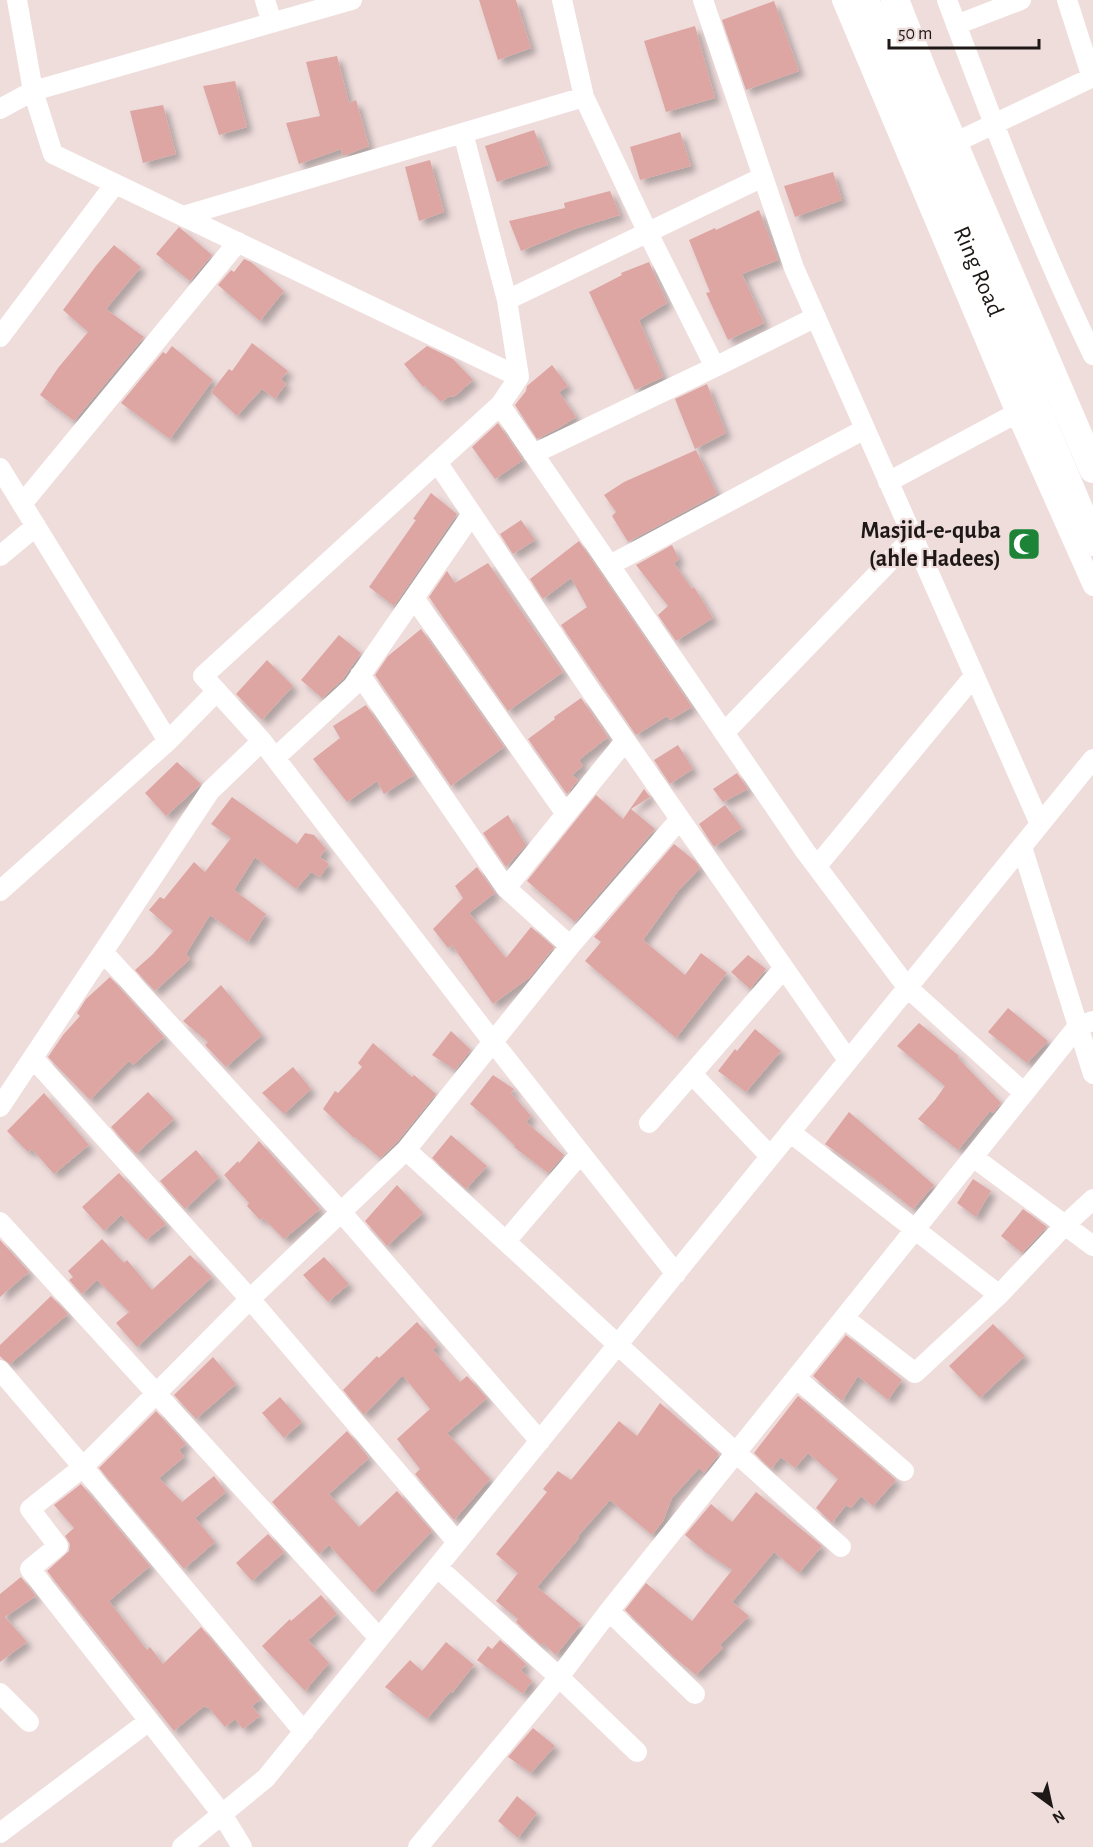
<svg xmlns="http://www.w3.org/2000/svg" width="1093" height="1847" viewBox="0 0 1093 1847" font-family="'Alegreya Sans',sans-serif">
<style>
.building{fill:#dda6a3;filter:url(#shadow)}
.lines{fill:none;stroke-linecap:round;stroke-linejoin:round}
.minor{stroke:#fff;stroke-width:20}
.highway{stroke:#fff;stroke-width:28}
.labels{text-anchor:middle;stroke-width:4.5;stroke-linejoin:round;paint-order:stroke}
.street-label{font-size:24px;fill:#1e1817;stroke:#efdddc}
.poi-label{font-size:24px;font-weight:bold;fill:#1e1817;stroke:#efdddc;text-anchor:end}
</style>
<defs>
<filter id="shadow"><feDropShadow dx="5.5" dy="5.5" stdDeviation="3" flood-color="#0004"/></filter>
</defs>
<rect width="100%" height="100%" fill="#efdddc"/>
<!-- building -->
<path class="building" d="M 479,0 L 516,0 L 531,48 L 498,60 Z
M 774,1 L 799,71 L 746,90 L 722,20 Z
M 695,26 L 715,98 L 666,112 L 644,41 Z
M 337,56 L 349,103 L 356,100 L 369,146 L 343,156 L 341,149 L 299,164 L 286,123 L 320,116 L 306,62 Z
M 235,81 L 247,127 L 219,135 L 203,86 Z
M 163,105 L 176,154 L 143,163 L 130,111 Z
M 534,130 L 548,165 L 497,182 L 485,146 Z
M 680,132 L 691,166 L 640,180 L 630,147 Z
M 430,160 L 444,212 L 419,221 L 405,167 Z
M 833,172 L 842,200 L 795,217 L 784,186 Z
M 610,191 L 620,215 L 577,228 L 521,251 L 509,221 L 565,208 L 564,203 Z
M 759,210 L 778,260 L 742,274 L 764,323 L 728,340 L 706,293 L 710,292 L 689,240 L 715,228 L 716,230 Z
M 179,227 L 212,255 L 190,281 L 156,254 Z
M 114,245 L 141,267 L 106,309 L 144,337 L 74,421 L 40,395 L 58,368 L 88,332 L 63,310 L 96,266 Z
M 244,259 L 251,262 L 284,291 L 260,321 L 218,285 L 231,270 L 234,272 Z
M 649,262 L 667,303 L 639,320 L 663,377 L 635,390 L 589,292 L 622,275 L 621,273 Z
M 252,343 L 288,371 L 281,379 L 286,384 L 275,399 L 262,389 L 237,416 L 211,392 L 229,369 L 232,371 Z
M 172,346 L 213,380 L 170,439 L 121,403 L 163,352 L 166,354 Z
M 427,346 L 453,359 L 473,380 L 454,397 L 450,396 L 441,402 L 425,386 L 423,387 L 404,364 Z
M 552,365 L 568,386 L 559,392 L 576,417 L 557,429 L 537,439 L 515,405 L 526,391 L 527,386 Z
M 707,384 L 726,433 L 695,449 L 675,399 Z
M 498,423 L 523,460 L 495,479 L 472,447 Z
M 696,450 L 717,494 L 628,542 L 612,516 L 616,512 L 604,495 L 624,482 Z
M 431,493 L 457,514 L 394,606 L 369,587 L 416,520 L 413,519 Z
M 521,520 L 535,540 L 513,554 L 500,534 Z
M 579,541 L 692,707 L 670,720 L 667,716 L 636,735 L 561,625 L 587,607 L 571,578 L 543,599 L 530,579 Z
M 672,545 L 679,559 L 674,563 L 692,589 L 694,587 L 713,618 L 676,641 L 658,615 L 668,606 L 636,565 Z
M 488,563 L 563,672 L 508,711 L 429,597 L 447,571 L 455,583 Z
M 421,629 L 504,747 L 451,786 L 375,675 L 388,656 Z
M 339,635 L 361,653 L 342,680 L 322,698 L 301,680 Z
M 267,660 L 293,686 L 262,720 L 236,694 Z
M 581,698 L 608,737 L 579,760 L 583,766 L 572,775 L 578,780 L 567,794 L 528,739 L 555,719 L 554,717 Z
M 366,705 L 414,775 L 384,794 L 377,781 L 347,802 L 313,759 L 340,738 L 333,726 Z
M 678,745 L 693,769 L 670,784 L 654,760 Z
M 177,762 L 201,784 L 166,816 L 145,793 Z
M 737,773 L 748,789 L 723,802 L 713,789 Z
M 644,789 L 650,797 L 631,809 L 655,829 L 575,922 L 527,881 L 596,795 L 623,819 Z
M 232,797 L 297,844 L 305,833 L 314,835 L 326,849 L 320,857 L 329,864 L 320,877 L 311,872 L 296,889 L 255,857 L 234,890 L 266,914 L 248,942 L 210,915 L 186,954 L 190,959 L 155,991 L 135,970 L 153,954 L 173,931 L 149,910 L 160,897 L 164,899 L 194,862 L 205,872 L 231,838 L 211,824 Z
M 725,805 L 742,828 L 714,847 L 699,824 Z
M 508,815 L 526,845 L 506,867 L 483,833 Z
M 674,844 L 695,861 L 700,868 L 678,891 L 643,940 L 685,975 L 701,953 L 727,973 L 676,1038 L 585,961 L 601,942 L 594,937 Z
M 477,867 L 495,893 L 469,913 L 506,958 L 531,927 L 554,947 L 530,977 L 493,1004 L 452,945 L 448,948 L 433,929 L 463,898 L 455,886 Z
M 748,955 L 766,969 L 750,989 L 731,972 Z
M 110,977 L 164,1037 L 133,1065 L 129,1061 L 90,1100 L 48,1057 L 63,1035 L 80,1016 L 77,1013 L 86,999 Z
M 221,985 L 262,1035 L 226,1067 L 205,1045 L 208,1042 L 183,1021 Z
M 1008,1008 L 1048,1041 L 1027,1063 L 988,1032 Z
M 919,1023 L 959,1056 L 958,1058 L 1001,1103 L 993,1113 L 990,1111 L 958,1150 L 918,1119 L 935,1100 L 945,1086 L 897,1046 Z
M 755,1029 L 781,1051 L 746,1092 L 718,1071 L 735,1049 L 737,1051 Z
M 451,1031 L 471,1050 L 455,1070 L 432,1055 Z
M 373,1043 L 412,1077 L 414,1075 L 436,1094 L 397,1142 L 380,1158 L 355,1137 L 354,1138 L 323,1109 L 335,1091 L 338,1093 L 362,1067 L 358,1063 Z
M 293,1067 L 311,1089 L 284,1114 L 262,1093 Z
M 493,1075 L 514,1089 L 511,1093 L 531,1116 L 526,1122 L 564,1155 L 548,1173 L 514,1147 L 515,1146 L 489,1120 L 470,1104 Z
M 148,1092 L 174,1119 L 136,1154 L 111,1127 Z
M 44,1093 L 89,1145 L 54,1174 L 32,1149 L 28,1152 L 7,1131 Z
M 849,1112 L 934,1185 L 913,1209 L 879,1182 L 825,1144 Z
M 451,1135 L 487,1166 L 466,1189 L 432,1158 Z
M 259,1141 L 320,1209 L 284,1239 L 263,1218 L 260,1220 L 247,1206 L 249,1203 L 224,1175 L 238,1161 L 239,1163 Z
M 196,1150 L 219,1177 L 185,1209 L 160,1181 Z
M 119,1173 L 166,1224 L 146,1240 L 121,1215 L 104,1231 L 82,1207 Z
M 973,1179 L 991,1191 L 976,1217 L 957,1203 Z
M 397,1185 L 423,1213 L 387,1246 L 365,1221 Z
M 1023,1209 L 1047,1227 L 1022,1253 L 1001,1236 Z
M 102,1239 L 124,1263 L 127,1260 L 152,1290 L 190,1255 L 212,1277 L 137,1347 L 116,1323 L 129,1312 L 97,1280 L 82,1294 L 69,1280 L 73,1277 L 68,1271 Z
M 0,1240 L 29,1272 L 0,1297 Z
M 324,1257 L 349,1284 L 328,1302 L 303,1275 Z
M 51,1296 L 68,1314 L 10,1364 L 3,1359 L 0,1356 L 0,1345 Z
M 417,1322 L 438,1345 L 433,1350 L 460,1382 L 467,1376 L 487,1398 L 447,1433 L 490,1479 L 454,1520 L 415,1474 L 420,1469 L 397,1439 L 430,1409 L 404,1377 L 401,1377 L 364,1415 L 343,1390 L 377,1356 L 379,1358 Z
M 993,1324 L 1025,1356 L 980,1398 L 949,1366 Z
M 846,1335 L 902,1380 L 888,1400 L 858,1376 L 842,1401 L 813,1376 Z
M 213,1357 L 236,1384 L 196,1419 L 174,1395 Z
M 798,1396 L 896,1480 L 873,1506 L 861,1496 L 851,1508 L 846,1505 L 832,1523 L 816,1508 L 838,1479 L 808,1453 L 795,1468 L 781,1457 L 771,1469 L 754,1453 Z
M 280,1397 L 302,1422 L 284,1438 L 262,1413 Z
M 660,1403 L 719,1454 L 704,1473 L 699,1468 L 672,1498 L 663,1521 L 652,1535 L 610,1500 L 578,1536 L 579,1538 L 537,1587 L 581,1624 L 556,1655 L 543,1643 L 541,1645 L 516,1622 L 518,1619 L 496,1601 L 518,1573 L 496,1554 L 547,1492 L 543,1489 L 558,1471 L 571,1480 L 619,1421 L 637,1436 Z
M 156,1411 L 186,1444 L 179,1450 L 184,1457 L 159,1478 L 182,1502 L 214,1476 L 226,1492 L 195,1518 L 215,1542 L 184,1569 L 99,1468 Z
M 347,1431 L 369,1458 L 329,1494 L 359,1527 L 397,1491 L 432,1531 L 373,1593 L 329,1545 L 319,1554 L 272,1502 Z
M 81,1484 L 150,1566 L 109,1601 L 112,1605 L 147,1650 L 150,1647 L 163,1664 L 201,1627 L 261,1699 L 252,1706 L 260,1716 L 243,1729 L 235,1719 L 225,1727 L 208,1707 L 206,1708 L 204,1706 L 174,1731 L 47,1571 L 69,1551 L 70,1544 L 65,1536 L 74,1528 L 54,1505 Z
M 756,1492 L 822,1546 L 799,1573 L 774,1552 L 732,1602 L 749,1616 L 720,1645 L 723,1648 L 696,1675 L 675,1658 L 625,1610 L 646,1583 L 692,1621 L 732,1570 L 705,1552 L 685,1535 L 711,1504 L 732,1522 Z
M 268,1534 L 284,1552 L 252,1581 L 236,1563 Z
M 21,1577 L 36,1596 L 5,1617 L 27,1642 L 0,1662 L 0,1594 Z
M 321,1595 L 337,1614 L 308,1640 L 329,1663 L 305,1691 L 262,1646 L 290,1619 L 291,1621 Z
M 500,1640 L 526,1664 L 521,1670 L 532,1681 L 523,1694 L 477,1660 L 488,1646 L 492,1649 Z
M 446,1642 L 474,1665 L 452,1693 L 451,1691 L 427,1719 L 385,1687 L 410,1660 L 422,1671 Z
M 533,1728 L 555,1746 L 531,1773 L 508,1757 Z
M 517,1796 L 537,1813 L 518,1838 L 498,1821 Z"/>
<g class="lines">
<!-- minor -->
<path class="minor" d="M 265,0 L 272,23
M 703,0 L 794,268 L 1040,824
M 842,0 L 1016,413 L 1093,586
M 947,0 C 992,120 1037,240 1093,355
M 1067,0 L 1092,78
M 956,25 L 1021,0
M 0,109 L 33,91 L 17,0
M 463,133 L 507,300
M 954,143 L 1093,77
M 183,216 L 584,97
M 0,337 L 115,184
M 715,367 L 816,317
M 519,377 L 507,300 L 763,177
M 500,405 L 805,851 L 907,987 L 1024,1093
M 533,454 L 715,367 L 648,233 L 584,97 L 562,0
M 437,462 L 593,694 L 848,1060
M 0,468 L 168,741 L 217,691
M 888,482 L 1026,408
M 22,504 L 238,242
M 0,556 L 36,526
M 610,565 L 865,429
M 414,598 L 566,814
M 360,675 L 506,888 L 625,741
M 724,733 L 913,537
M 262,741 L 203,676 L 500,405 L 519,377 L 53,154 L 33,91 L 352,0
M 275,758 L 353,686 L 472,514
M 1022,847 L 1093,1074
M 817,866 L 974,676
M 506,888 L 570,946
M 0,891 L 168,741
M 103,952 L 342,1213 L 540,1441
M 33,1058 L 250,1299 L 457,1542
M 692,1074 L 770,1156
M 0,1107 L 210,791 L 262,741 L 493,1042 L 676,1274
M 649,1123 L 784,968
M 790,1132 L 999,1295
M 406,1150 L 570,946 L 680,819
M 973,1157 L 1093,1246
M 0,1222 L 379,1638
M 506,1241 L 581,1153
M 844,1318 L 915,1373 L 999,1295 L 1065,1225 L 1093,1199
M 0,1370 L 83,1467 L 30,1509 L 58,1546 L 30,1569 L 222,1814 L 242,1847
M 796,1378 L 904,1471
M 437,1567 L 559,1677 L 637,1752
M 609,1611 L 695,1694
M 0,1693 L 29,1722
M 304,1732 L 83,1467 L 250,1299 L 406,1150 C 551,1282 694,1417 841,1547
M 0,1833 L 149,1721
M 182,1847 L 266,1778 L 1093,759
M 418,1847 L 559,1677 L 609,1611 L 1078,1026 L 1093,1021"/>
<!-- highway -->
<g class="highway">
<path id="s1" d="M 865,0 L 1093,542"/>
<path d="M 895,0 L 926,79 L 1093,469"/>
</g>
</g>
<!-- icons -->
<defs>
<symbol id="mosque-square" viewBox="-11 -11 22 22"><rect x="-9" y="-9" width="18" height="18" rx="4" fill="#1c8337" stroke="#efdddc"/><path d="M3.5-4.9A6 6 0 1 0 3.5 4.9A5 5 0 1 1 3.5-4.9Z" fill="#fff"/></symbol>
</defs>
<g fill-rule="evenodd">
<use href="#mosque-square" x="1005" y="525" width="38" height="38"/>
</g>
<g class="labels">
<!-- street labels -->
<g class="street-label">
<text dy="8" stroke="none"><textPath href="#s1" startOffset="294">Ring Road</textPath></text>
</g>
<!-- poi labels -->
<g class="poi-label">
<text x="1001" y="538">Masjid-e-quba<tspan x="1001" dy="28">(ahle Hadees)</tspan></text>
</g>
</g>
<!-- north arrow -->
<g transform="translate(1051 1805) rotate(147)" stroke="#efdddc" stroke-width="4.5" paint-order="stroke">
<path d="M0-4.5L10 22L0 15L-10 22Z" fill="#1e1817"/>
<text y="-9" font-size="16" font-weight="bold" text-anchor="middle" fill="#1e1817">N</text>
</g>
<!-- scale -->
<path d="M889 39v9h150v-9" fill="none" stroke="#1e1817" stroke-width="3"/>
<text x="898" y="39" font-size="18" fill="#1e1817" stroke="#efdddc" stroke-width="4.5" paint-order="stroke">50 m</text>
</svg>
